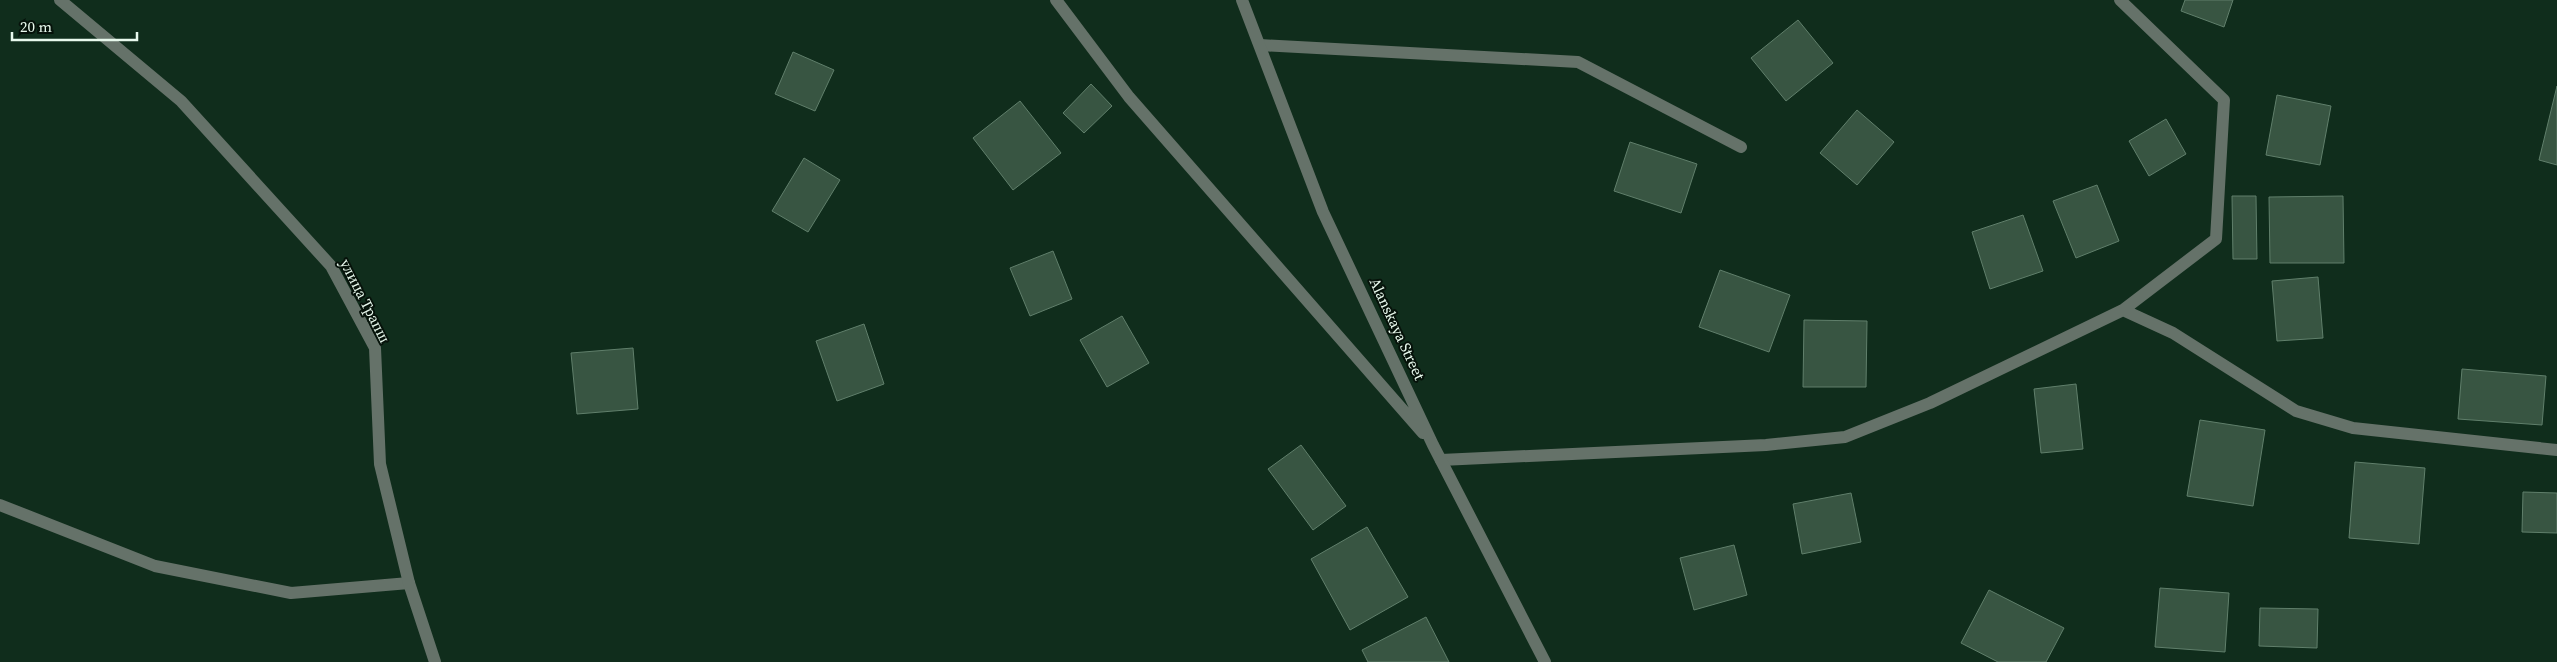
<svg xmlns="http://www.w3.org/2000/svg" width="2557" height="662" viewBox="0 0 2557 662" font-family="'Source Serif 4',serif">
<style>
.building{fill:#385542;stroke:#607f6b}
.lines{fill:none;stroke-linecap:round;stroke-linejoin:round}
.service{stroke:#657269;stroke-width:12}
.minor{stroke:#657269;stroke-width:12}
.labels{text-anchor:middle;stroke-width:4;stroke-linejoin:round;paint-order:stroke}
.street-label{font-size:15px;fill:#e8f9ed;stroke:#06120a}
</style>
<rect width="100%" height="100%" fill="#102d1c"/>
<!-- building -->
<path class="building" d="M 2185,0 L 2233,0 L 2224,27 L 2181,11 Z
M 1798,20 L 1833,63 L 1786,101 L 1751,58 Z
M 793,52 L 834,70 L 815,111 L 775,94 Z
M 1091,84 L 1112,106 L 1084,133 L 1063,113 Z
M 2557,86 L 2557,165 L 2539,160 Z
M 2277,95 L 2331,106 L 2320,165 L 2266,155 Z
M 1020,101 L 1061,153 L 1013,190 L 973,138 Z
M 1857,110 L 1894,142 L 1857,185 L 1820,153 Z
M 2166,119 L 2186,154 L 2149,176 L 2129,141 Z
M 1630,142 L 1697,164 L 1681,213 L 1614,191 Z
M 804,158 L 840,180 L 808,232 L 772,211 Z
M 2097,185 L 2119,241 L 2076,258 L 2053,201 Z
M 2232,196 L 2256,196 L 2257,259 L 2233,259 Z
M 2343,196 L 2344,263 L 2270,263 L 2269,197 Z
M 2023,215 L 2043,271 L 1990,289 L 1972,232 Z
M 1053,251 L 1072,299 L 1030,316 L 1010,268 Z
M 1720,270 L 1790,295 L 1769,352 L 1699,327 Z
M 2318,277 L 2323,338 L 2277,341 L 2272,281 Z
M 1122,316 L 1149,363 L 1107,387 L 1080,340 Z
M 1804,320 L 1867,321 L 1866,387 L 1803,387 Z
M 864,324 L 884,384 L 837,401 L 816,341 Z
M 633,348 L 638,409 L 577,414 L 571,353 Z
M 2462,369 L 2546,376 L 2542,425 L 2458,419 Z
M 2076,384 L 2083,449 L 2041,453 L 2034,389 Z
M 2200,420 L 2265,430 L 2253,506 L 2187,496 Z
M 1301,445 L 1346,506 L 1313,530 L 1268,469 Z
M 2355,462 L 2425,468 L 2419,544 L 2349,538 Z
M 2523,492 L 2557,493 L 2557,533 L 2522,532 Z
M 1851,493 L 1861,542 L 1802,554 L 1793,504 Z
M 1367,527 L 1408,597 L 1350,630 L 1311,559 Z
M 1734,545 L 1747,595 L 1694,610 L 1680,558 Z
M 2160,588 L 2229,593 L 2225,652 L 2155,647 Z
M 1989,590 L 2064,628 L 2046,662 L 1998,662 L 1961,643 Z
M 2260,608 L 2318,609 L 2317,648 L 2259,646 Z
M 1426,617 L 1449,662 L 1368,662 L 1362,650 Z"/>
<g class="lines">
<!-- service -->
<path class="service" d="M 2120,0 L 2224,100 L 2216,239 L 2123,310
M 1260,45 L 1578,62 L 1741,147
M 1441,460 L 1766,445 L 1845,437 L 1930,403 L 2123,310 L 2173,333 L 2296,411 L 2353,428 L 2557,450
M 0,505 L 155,566 L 291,593 L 409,583"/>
<!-- minor -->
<path class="minor" d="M 60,0 L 181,101 L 331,266 L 375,348 L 380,464 L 409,583 L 435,662
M 1056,0 L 1129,97 L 1423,433
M 1242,0 L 1323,212 L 1433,445 L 1545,662"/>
</g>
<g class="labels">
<!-- street labels -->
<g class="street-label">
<text transform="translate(365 301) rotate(63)" y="5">улица Трапш</text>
<text transform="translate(1397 329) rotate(65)" y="5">Alanskaya Street</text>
</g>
</g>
<!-- scale -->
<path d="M12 32v8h125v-8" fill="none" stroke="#e8f9ed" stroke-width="2.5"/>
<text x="20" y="32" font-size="15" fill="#e8f9ed" stroke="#06120a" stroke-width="4" paint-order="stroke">20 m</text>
</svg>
